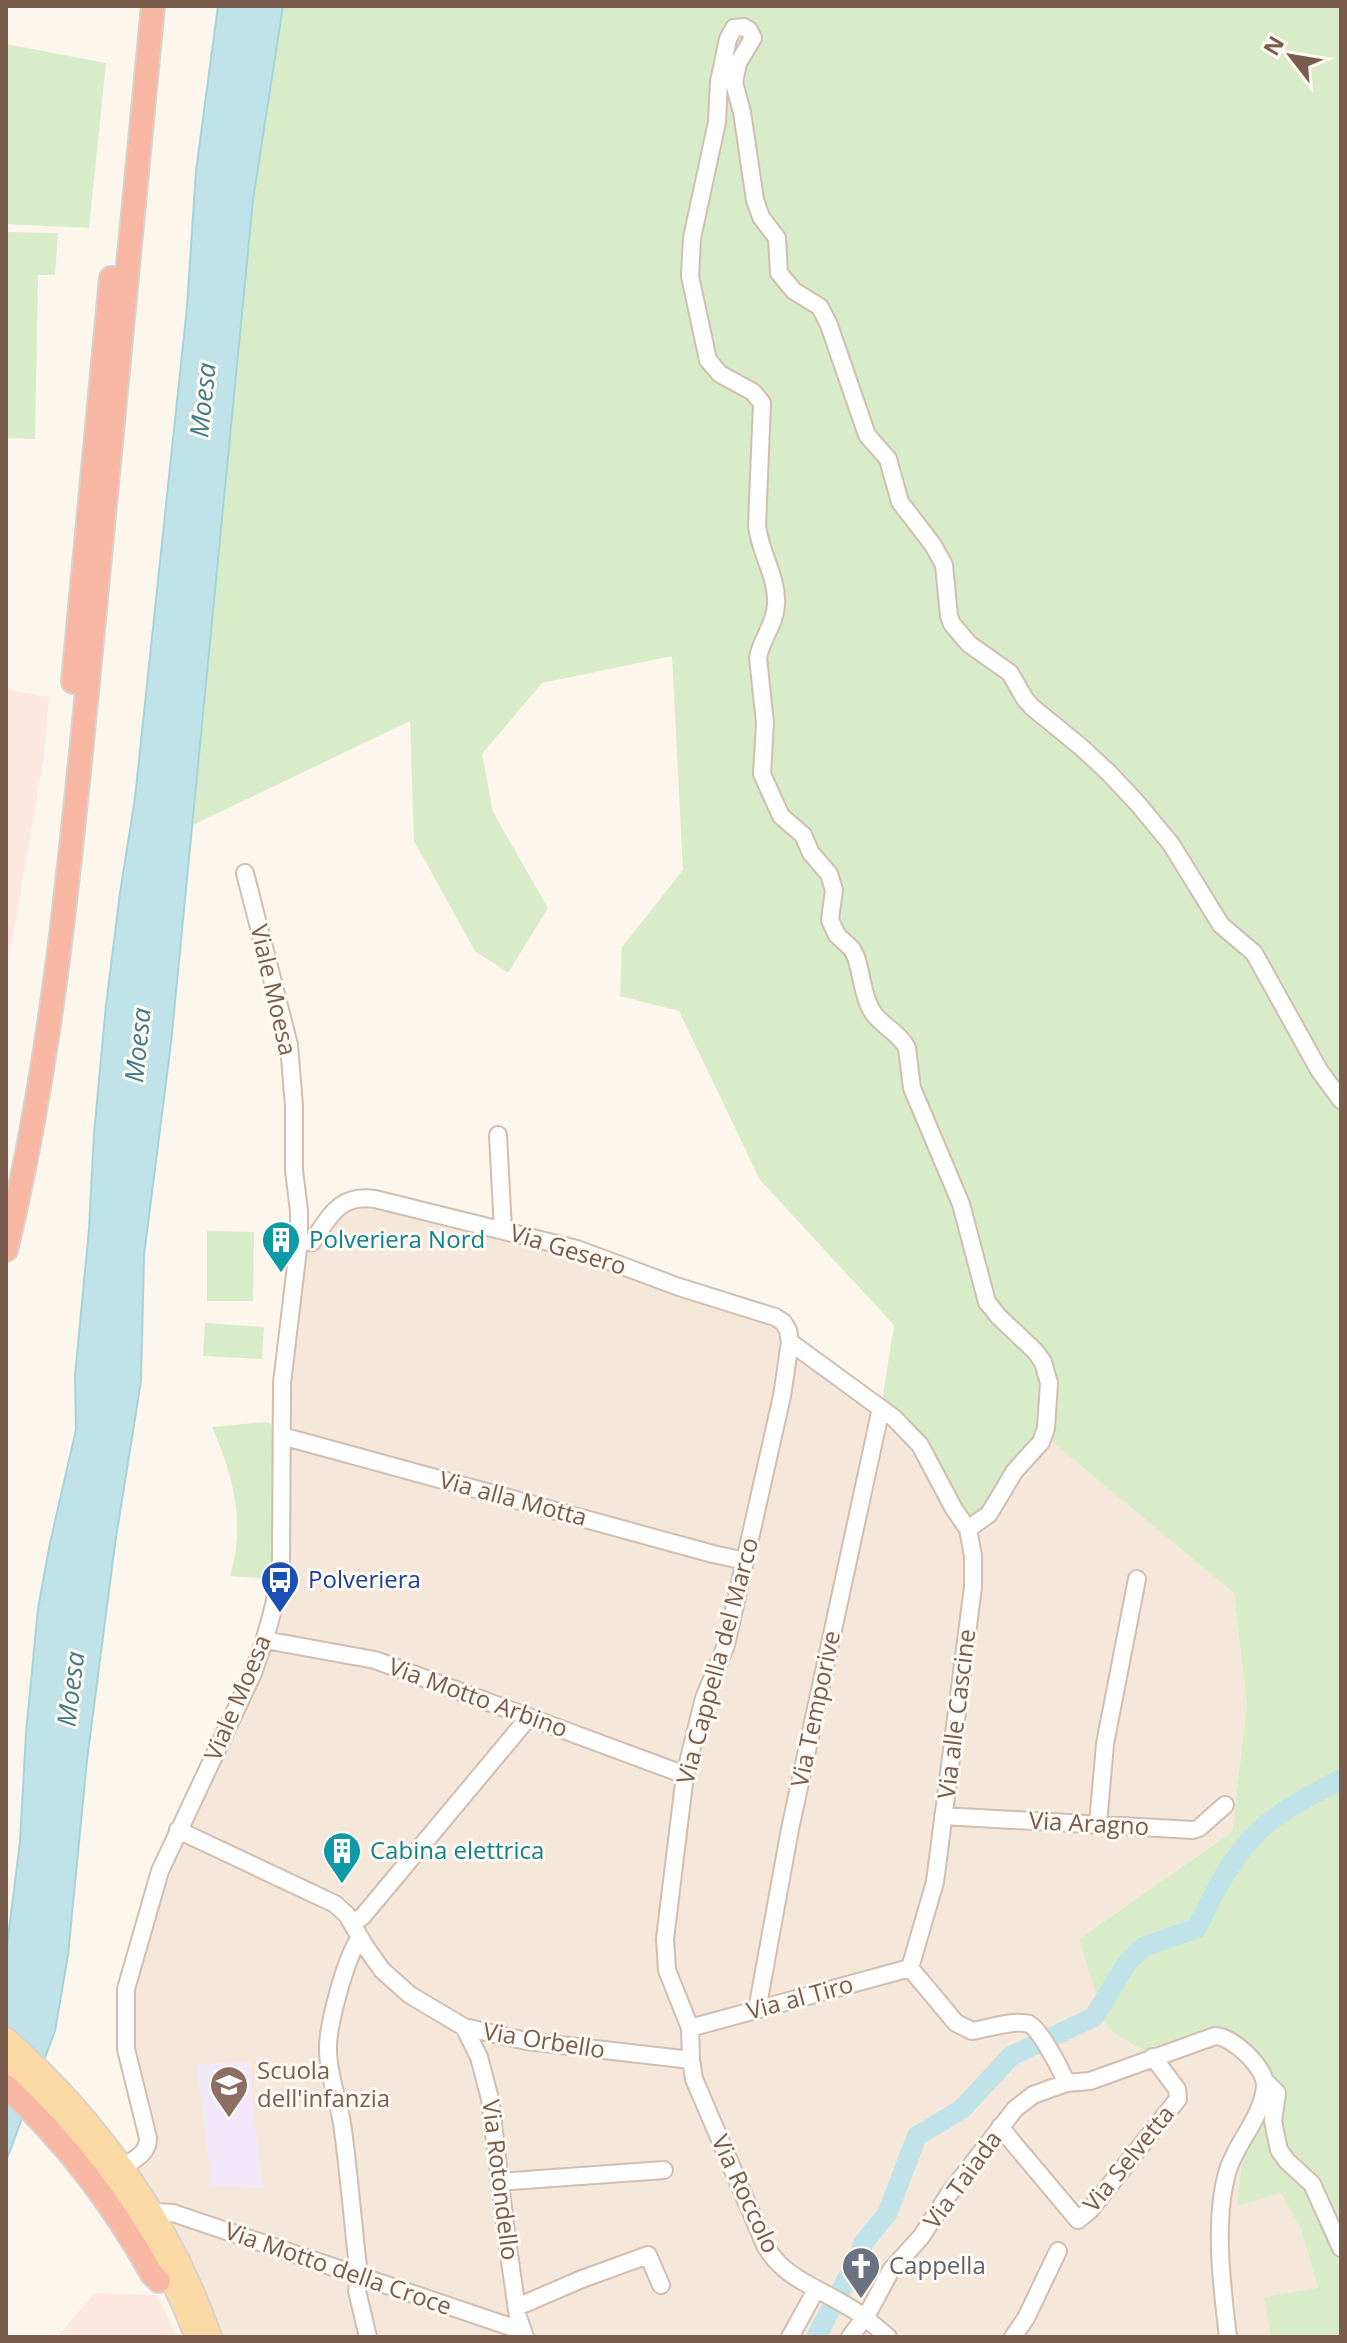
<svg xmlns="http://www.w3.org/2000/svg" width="1347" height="2343" viewBox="0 0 1347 2343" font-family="'Open Sans',sans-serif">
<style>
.residential{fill:#f5e8da}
.commercial{fill:#fde8e0}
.education{fill:#f3e8fa}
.green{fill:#d8ecc9}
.water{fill:#bfe3e8;stroke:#a5d3da;stroke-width:2}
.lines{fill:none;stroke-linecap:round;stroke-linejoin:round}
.river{stroke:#bfe3e8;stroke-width:20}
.minor-casing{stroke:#d1beb0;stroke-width:20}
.major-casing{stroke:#dad1cd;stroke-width:24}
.highway-casing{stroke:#dad1cd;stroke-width:26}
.minor{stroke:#fff;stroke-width:16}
.major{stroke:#fbd9a5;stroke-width:20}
.highway{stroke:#f7b7a3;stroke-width:22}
.labels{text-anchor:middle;stroke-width:6;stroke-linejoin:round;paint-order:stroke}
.street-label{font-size:24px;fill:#7a5c4d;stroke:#fffaf3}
.culture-label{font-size:24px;fill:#0d838f;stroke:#fffaf3;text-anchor:start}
.transit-label{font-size:24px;fill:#164399;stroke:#fffaf3;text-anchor:start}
.education-label{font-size:24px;fill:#785e54;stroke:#fffaf3;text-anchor:start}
.worship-label{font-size:24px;fill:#5b616d;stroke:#fffaf3;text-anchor:start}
.water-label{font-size:26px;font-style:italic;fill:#437c86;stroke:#fffaf3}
</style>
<rect width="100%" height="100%" fill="#fdf6ec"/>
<!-- residential -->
<path class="residential" d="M 348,1200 L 577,1249 L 788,1330 L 894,1418 L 1044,1434 L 1234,1593 L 1247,1705 L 1232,1832 L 1079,1939 L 1215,2036 L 1265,2081 L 1237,2206 L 1281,2192 L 1301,2229 L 1318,2289 L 1341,2337 L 218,2337 L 124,2167 L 142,2154 L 126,2049 L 126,1989 L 148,1908 L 253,1673 L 278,1587 L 282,1424 L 299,1241 L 312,1242 Z"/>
<!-- commercial -->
<path class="commercial" d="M 6,667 L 7,690 L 49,697 L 44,756 L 15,926 L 6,964 Z
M 95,2293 L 157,2295 L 177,2337 L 57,2337 Z"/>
<!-- education -->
<path class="education" d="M 250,2061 L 253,2111 L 263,2188 L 209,2186 L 209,2161 L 197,2065 Z"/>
<!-- green -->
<path class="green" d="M 283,6 L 1341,6 L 1341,2337 L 1271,2337 L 1264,2297 L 1318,2288 L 1301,2229 L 1281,2193 L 1237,2206 L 1245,2139 L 1265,2087 L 1229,2039 L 1153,2057 L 1107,2028 L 1079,1939 L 1232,1832 L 1247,1705 L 1234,1593 L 1044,1435 L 968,1529 L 920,1445 L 881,1408 L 894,1325 L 760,1180 L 679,1011 L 620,996 L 622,947 L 683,870 L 672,656 L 542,683 L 482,754 L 493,812 L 548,908 L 508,973 L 475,951 L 414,841 L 410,721 L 193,825 L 253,200 Z
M 6,44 L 106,63 L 89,228 L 6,224 Z
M 6,232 L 58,233 L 55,275 L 38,275 L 35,439 L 6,438 Z
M 207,1231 L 254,1232 L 253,1301 L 207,1301 Z
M 205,1323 L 264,1327 L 262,1359 L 203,1356 Z
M 265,1422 L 270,1423 L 274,1428 L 274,1542 L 271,1579 L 230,1576 C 246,1525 233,1474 212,1427 Z"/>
<!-- water -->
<path class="water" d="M 218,6 L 283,6 L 253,200 L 171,1043 L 144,1255 L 141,1381 L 115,1544 L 87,1760 L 68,1955 L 55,2031 L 6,2161 L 6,1954 L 20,1842 L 26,1733 L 38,1609 L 50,1543 L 76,1430 L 75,1376 L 89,1229 L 94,1134 L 106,1005 L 120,893 L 135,798 L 187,307 L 196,171 Z"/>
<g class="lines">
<!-- river -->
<path class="river" d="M 816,2337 L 855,2264 L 864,2242 L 887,2214 L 917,2136 L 962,2109 L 1011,2056 L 1094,2017 L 1127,1963 L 1143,1947 L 1197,1928 C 1214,1894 1229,1860 1257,1833 C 1280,1810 1312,1795 1341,1779"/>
<defs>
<path id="minor" d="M 498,1135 L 503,1230
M 299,1241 L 312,1242 C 330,1216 339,1194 375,1199 L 577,1249 L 679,1287 L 775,1317 L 783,1322 L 788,1330 L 790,1342 L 782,1396 L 726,1645 L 704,1698 L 685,1775 L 665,1939 L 667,1970 L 690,2028 L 691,2060 L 694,2079 L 766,2247 C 785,2279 817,2287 847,2306 C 862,2314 875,2326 888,2337
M 790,1342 L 894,1418 L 920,1445 L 954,1509 L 968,1529 L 973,1556 L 973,1587 L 935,1882 L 910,1968
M 282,1436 L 713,1554 L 745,1561
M 968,1529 L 989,1514 L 1014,1472 L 1041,1442 L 1046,1428 L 1049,1383 L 1043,1362 L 1035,1351 L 999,1317 L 987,1302 L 961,1204 L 912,1088 L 907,1048 C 900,1034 884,1027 874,1014 C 863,999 862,975 856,957 L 852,949 L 837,935 L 830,920 L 834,890 L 829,874 L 811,853 L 803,835 L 781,816 L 762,774 L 765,723 L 758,658 C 761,639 775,625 776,605 C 778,578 760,553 757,526 L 762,403 L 753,392 L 720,374 L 708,360 L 690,276 L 692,238 L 717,122 L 719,82 L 728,39 L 734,28 L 744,27 L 749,30 L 753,38 L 738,63 L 734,83 L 742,112 L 755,200 L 761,217 L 777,238 L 779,273 L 794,291 L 820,307 L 829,325 L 867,435 L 888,459 L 900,502 L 933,545 L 944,565 L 949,616 L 952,624 L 969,644 L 1010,673 L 1025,699 L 1032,707 L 1081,747 L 1109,773 L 1138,804 L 1171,844 L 1221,925 L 1254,953 L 1319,1070 L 1341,1100
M 265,1640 L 375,1660 L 685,1775
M 943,1816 L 1193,1830 L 1199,1828 L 1225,1805
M 1098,1824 L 1105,1744 L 1137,1579
M 178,1830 L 335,1904 L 347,1915 L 365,1946 L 382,1970 L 410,1995 L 464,2027 L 526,2041 L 691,2060
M 353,1924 L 363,1916 L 529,1717
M 360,1938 C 346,1956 327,2027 328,2050 C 328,2074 338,2099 342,2123 C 349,2173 353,2225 359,2276 L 357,2291 L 368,2337
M 757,2010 L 790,1829 L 881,1408
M 464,2027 L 479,2057 L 490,2099 L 506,2233 L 518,2317 L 525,2337
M 690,2028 L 910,1968
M 1265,2081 L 1277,2093 L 1273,2121 L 1279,2150 L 1287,2161 L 1312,2184 L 1341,2248
M 1066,2083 L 1090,2081 L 1215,2036 C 1232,2036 1265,2067 1265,2085 C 1264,2115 1236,2143 1228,2170 C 1213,2219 1222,2287 1228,2337
M 1000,2127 L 1078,2220 L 1090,2210 L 1178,2099 L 1177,2089 L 1153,2057
M 124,2167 C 135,2158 148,2154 148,2138 L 126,2049 L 126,1989 L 160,1871 L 253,1673 C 266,1637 277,1602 281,1564 L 282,1383 L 299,1241 L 299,1211 L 294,1170 L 294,1106 L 289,1045 L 245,873
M 499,2182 L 664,2170
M 153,2212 L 173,2213 L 523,2331
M 517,2307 L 582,2279 L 648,2255 L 661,2285
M 790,2337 L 816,2290
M 850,2337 L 868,2313 L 891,2270 L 921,2237 L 949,2194 L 1015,2109 L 1033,2095 L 1066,2083 C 1062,2071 1040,2029 1029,2024 C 1017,2019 985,2029 972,2031 L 956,2023 L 910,1968
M 1013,2337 L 1026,2318 L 1058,2251"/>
<path id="major" d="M 6,2038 C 98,2119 171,2221 211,2337
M 6,2059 C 91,2135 154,2231 196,2337"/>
<path id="highway" d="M 73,682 L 111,278
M 6,1250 C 52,1060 70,865 89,671 C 111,449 131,228 153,6
M 6,2086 C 65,2141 113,2204 152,2274 L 159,2281"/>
</defs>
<!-- minor casing -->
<use href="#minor" class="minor-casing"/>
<!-- major casing -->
<use href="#major" class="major-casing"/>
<!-- highway casing -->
<use href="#highway" class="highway-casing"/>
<!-- minor -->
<use href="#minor" class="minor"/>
<!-- major -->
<use href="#major" class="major"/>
<!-- highway -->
<use href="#highway" class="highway"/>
</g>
<!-- icons -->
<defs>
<symbol id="building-pin" viewBox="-11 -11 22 30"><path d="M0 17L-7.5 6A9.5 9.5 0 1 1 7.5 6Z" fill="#0f9aa8" stroke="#fffaf3"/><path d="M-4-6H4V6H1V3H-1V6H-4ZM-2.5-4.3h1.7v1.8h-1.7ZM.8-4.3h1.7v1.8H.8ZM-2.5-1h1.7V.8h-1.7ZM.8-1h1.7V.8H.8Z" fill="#fff"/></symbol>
<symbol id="bus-pin" viewBox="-11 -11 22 30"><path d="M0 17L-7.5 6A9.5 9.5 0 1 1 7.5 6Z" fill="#1a4fb4" stroke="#fffaf3"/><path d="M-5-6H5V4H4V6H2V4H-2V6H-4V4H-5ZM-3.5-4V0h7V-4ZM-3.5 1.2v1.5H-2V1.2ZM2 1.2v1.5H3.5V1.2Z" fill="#fff"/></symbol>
<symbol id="school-pin" viewBox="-11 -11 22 30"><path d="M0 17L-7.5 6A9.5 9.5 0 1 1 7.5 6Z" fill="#8d6e63" stroke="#fffaf3"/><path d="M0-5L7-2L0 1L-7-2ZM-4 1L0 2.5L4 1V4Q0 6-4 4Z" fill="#fff"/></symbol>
<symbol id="church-pin" viewBox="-11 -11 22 30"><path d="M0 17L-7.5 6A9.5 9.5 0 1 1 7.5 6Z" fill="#6b7280" stroke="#fffaf3"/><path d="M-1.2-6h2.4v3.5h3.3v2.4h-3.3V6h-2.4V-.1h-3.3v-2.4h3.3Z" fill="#fff"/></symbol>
</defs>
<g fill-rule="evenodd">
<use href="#building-pin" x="259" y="1218" width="44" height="60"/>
<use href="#bus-pin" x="258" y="1558" width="44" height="60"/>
<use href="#building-pin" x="320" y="1829" width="44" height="60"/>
<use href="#school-pin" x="207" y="2063" width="44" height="60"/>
<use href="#church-pin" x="839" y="2244" width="44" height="60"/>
</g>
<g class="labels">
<!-- street labels -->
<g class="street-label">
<text transform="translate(273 990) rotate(77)" y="8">Viale Moesa</text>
<text transform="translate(568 1250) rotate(17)" y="8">Via Gesero</text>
<text transform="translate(513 1499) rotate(15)" y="8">Via alla Motta</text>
<text transform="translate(718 1661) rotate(-75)" y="8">Via Cappella del Marco</text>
<text transform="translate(238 1698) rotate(-67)" y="8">Viale Moesa</text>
<text transform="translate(478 1698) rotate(20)" y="8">Via Motto Arbino</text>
<text transform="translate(816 1709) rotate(-78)" y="8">Via Temporive</text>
<text transform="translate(957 1714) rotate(-83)" y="8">Via alle Cascine</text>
<text transform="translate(1089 1824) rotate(3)" y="8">Via Aragno</text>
<text transform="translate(800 1998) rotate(-15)" y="8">Via al Tiro</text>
<text transform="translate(544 2041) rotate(9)" y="8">Via Orbello</text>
<text transform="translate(1129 2159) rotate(-51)" y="8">Via Selvetta</text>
<text transform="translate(500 2180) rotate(83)" y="8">Via Rotondello</text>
<text transform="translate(963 2180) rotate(-54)" y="8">Via Taiada</text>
<text transform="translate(745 2194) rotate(65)" y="8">Via Roccolo</text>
<text transform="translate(338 2269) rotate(19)" y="8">Via Motto della Croce</text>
</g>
<!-- culture labels -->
<g class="culture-label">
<text x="309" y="1248">Polveriera Nord</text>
<text x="370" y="1859">Cabina elettrica</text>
</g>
<!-- transit labels -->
<g class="transit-label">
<text x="308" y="1588">Polveriera</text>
</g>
<!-- education labels -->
<g class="education-label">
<text x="257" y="2079">Scuola<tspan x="257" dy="28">dell'infanzia</tspan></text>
</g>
<!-- worship labels -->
<g class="worship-label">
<text x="889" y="2274">Cappella</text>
</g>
<!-- water labels -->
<g class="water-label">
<text transform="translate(203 400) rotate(-84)" y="9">Moesa</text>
<text transform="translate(138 1045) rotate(-84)" y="9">Moesa</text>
<text transform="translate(71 1689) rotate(-83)" y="9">Moesa</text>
</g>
</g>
<!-- border -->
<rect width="1347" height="2343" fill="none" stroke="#7a5c4d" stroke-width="16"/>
<!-- north arrow -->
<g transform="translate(1291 56) rotate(301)" stroke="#fffaf3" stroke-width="6" paint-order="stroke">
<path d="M0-6L14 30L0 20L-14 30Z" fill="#7a5c4d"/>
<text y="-12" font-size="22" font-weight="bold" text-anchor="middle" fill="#7a5c4d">N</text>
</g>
</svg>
